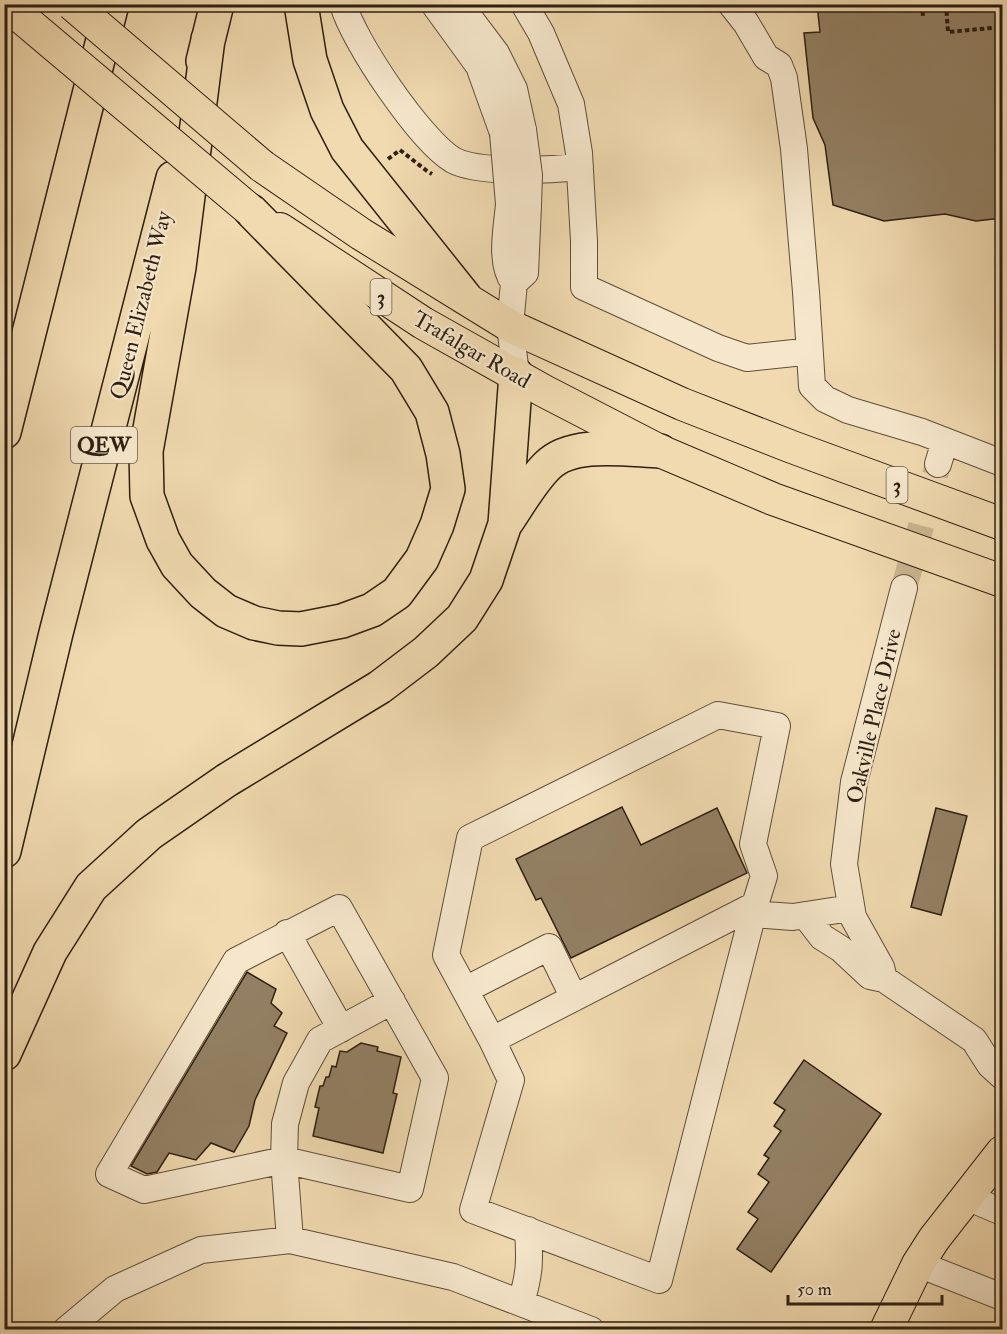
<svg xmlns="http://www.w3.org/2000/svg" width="1007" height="1334" viewBox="0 0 1007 1334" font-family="'IM FELL Double Pica',serif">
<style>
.building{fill:#938064;stroke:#2d1f12;stroke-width:1.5}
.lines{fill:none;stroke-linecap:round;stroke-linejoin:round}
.minor-tunnel{stroke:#cab590;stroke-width:26;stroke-dasharray:26 13;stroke-linecap:butt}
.minor-casing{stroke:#5e4e3a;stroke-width:28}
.major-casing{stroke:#2d1f12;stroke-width:34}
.highway-casing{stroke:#2d1f12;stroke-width:36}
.path{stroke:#2d1f12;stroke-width:4;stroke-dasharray:4.5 3;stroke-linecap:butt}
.minor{stroke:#f6e7cc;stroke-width:26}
.major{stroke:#f1dab0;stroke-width:32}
.highway{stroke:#f1dab0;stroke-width:33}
.minor-bridge-casing{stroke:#5e4e3a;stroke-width:28;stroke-linecap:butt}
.major-bridge-casing{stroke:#2d1f12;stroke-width:34;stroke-linecap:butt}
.minor-bridge{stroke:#f6e7cc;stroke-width:26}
.major-bridge{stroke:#f1dab0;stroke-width:32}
.labels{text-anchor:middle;stroke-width:4.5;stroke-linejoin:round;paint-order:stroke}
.shield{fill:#f6e7cc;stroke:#695b4a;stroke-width:1.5}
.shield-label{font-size:21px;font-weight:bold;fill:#2d1f12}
.street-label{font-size:22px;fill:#2d1f12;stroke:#f6e7cc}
</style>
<rect width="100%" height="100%" fill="#f1dab0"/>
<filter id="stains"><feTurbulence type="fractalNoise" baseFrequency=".00333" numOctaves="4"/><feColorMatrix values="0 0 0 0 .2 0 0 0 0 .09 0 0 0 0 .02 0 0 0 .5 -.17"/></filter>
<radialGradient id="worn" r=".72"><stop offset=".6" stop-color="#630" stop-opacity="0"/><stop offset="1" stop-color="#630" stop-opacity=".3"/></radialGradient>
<!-- building -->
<path class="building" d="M 817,4 L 1002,4 L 1002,218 L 976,221 L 945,214 L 884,221 L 833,205 L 825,145 L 813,118 L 804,33 L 820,32 Z
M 622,807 L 641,845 L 717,808 L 747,873 L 571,958 L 541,898 L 536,900 L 516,859 Z
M 936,808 L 967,816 L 941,915 L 911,907 Z
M 247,972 L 276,989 L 271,1003 L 282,1013 L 274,1026 L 287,1033 L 255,1100 L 249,1126 L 234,1152 L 211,1143 L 196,1160 L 169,1153 L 157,1172 L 147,1174 L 131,1166 Z
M 361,1043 L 378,1047 L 377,1051 L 401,1057 L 393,1093 L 397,1094 L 383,1153 L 313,1136 L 319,1108 L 315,1107 L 320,1086 L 323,1086 L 326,1077 L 329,1077 L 332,1066 L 336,1067 L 340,1051 L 347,1052 Z
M 804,1060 L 881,1114 L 771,1272 L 737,1249 L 758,1219 L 748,1212 L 769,1182 L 758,1174 L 769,1158 L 764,1155 L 781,1131 L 774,1126 L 785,1110 L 774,1103 Z"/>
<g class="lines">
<!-- minor-tunnel -->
<path class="minor-tunnel" d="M 904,588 L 938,464"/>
<defs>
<path id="minor" d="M 343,4 C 353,41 420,140 453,160 C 479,174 550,170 580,167
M 434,4 L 479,66 L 503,133
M 459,4 L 496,53 L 514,89 L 523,130
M 524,4 L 541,33 L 571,104 L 579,153 L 584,241 L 584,287 L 718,348 L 747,358 L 794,353
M 731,4 L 746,23 L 766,57 L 779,65 L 784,78 L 794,149 L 806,292 L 812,386 L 825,399 L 848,410 L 922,432 L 1002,463
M 509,204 C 507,229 499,262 514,283
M 516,374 L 510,326 L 514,283 L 525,273 L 528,205
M 938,464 L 945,441
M 904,588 L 854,782 L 844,864 L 853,917 L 881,967 L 884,979 L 974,1040 L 990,1065 L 1002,1076
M 339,908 L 435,1078 L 410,1189 L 284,1160 L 144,1190 L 109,1174 L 236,961 Z
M 753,914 L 793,917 L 851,908
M 805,915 L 822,937 L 841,949 L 870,976 L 884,979
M 287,933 L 341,1029
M 465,990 L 549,947 L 574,998
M 492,1040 L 755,905 L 764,876 L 753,844 L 777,726 L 718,715 L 470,838 L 446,955 L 492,1040 L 511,1080 L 473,1210 L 659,1280 L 755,905
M 967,1197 L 1002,1212
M 290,1240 L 284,1160 L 285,1124 L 296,1083 L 320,1040 L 392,1001
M 918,1264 L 1002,1297
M 521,1303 C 530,1272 530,1262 528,1230
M 66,1330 L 115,1289 L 201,1250 L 290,1240 L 453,1277 L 591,1330"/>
<path id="major" d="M 262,166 L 361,234 L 510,326 L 682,404 L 792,447 L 1002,524
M 280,229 L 423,323 L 544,391 L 660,451 L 773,499 L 1002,581
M 886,1330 L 918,1264 L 934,1239 L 1002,1152"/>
<path id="highway" d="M 301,4 L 310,60 L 327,110 L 347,149 L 465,297
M 208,39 L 179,267 L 146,451 L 147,496 L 163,540 L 177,565 L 203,593 L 226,611 L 254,623 L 278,628 L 301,629 L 342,621 L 372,610 L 397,593 L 422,559 L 437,525 L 448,489 L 443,454 L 432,412 L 406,369 L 251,211
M 203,61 L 217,4
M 4,432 L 112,4
M 506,523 C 519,504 531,482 547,466 C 572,440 628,450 660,451
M 4,851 L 56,633 L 173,178
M 4,1054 L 50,952 L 91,887 L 149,834 L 227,780 L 380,687 L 426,652 L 462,618 L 486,580 L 505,524 L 516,374"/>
</defs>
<!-- minor casing -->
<use href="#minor" class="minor-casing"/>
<!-- major casing -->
<use href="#major" class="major-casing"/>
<!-- highway casing -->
<use href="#highway" class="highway-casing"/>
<!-- path -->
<path class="path" d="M 922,4 L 923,17
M 946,4 L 948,32 L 1002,27
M 388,159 L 400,150 L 427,171 L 432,174"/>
<!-- minor -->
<use href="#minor" class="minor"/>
<!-- major -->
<use href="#major" class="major"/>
<!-- highway -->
<use href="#highway" class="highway"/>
<defs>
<path id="minor-bridge" d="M 523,130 L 529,175 L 528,205
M 503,133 L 509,204"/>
<path id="major-bridge" d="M 72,4 L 262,166
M 15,12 L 251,211"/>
</defs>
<!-- minor-bridge casing -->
<use href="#minor-bridge" class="minor-bridge-casing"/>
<!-- major-bridge casing -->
<use href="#major-bridge" class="major-bridge-casing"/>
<!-- minor-bridge -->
<use href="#minor-bridge" class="minor-bridge"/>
<!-- major-bridge -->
<use href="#major-bridge" class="major-bridge"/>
</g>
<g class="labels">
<!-- shield labels -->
<g class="shield">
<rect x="370.5" y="279" width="21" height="36" rx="4.5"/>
<rect x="71" y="427" width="66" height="36" rx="4.5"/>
<rect x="886.5" y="467" width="21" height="36" rx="4.5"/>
</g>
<g class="shield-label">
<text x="381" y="304">3</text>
<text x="104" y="452">QEW</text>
<text x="897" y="492">3</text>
</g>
<!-- street labels -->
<g class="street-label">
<text transform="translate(140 305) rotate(-76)" y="8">Queen Elizabeth Way</text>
<text transform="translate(472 349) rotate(30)" y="8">Trafalgar Road</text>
<text transform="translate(873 716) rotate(-77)" y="8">Oakville Place Drive</text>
</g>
</g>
<!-- margin -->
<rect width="1007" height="1334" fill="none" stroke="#f1dab0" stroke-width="24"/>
<rect x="6" y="6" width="995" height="1322" fill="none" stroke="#2d1f12" stroke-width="3"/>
<rect x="12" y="12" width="983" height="1310" fill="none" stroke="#2d1f12" stroke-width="1.5"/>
<!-- scale -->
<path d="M788 1295v9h154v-9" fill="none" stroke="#2d1f12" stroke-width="3"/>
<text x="797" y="1295" font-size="18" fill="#2d1f12" stroke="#f6e7cc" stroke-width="4.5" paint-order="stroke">50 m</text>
<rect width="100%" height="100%" filter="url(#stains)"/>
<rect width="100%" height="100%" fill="url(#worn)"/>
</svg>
